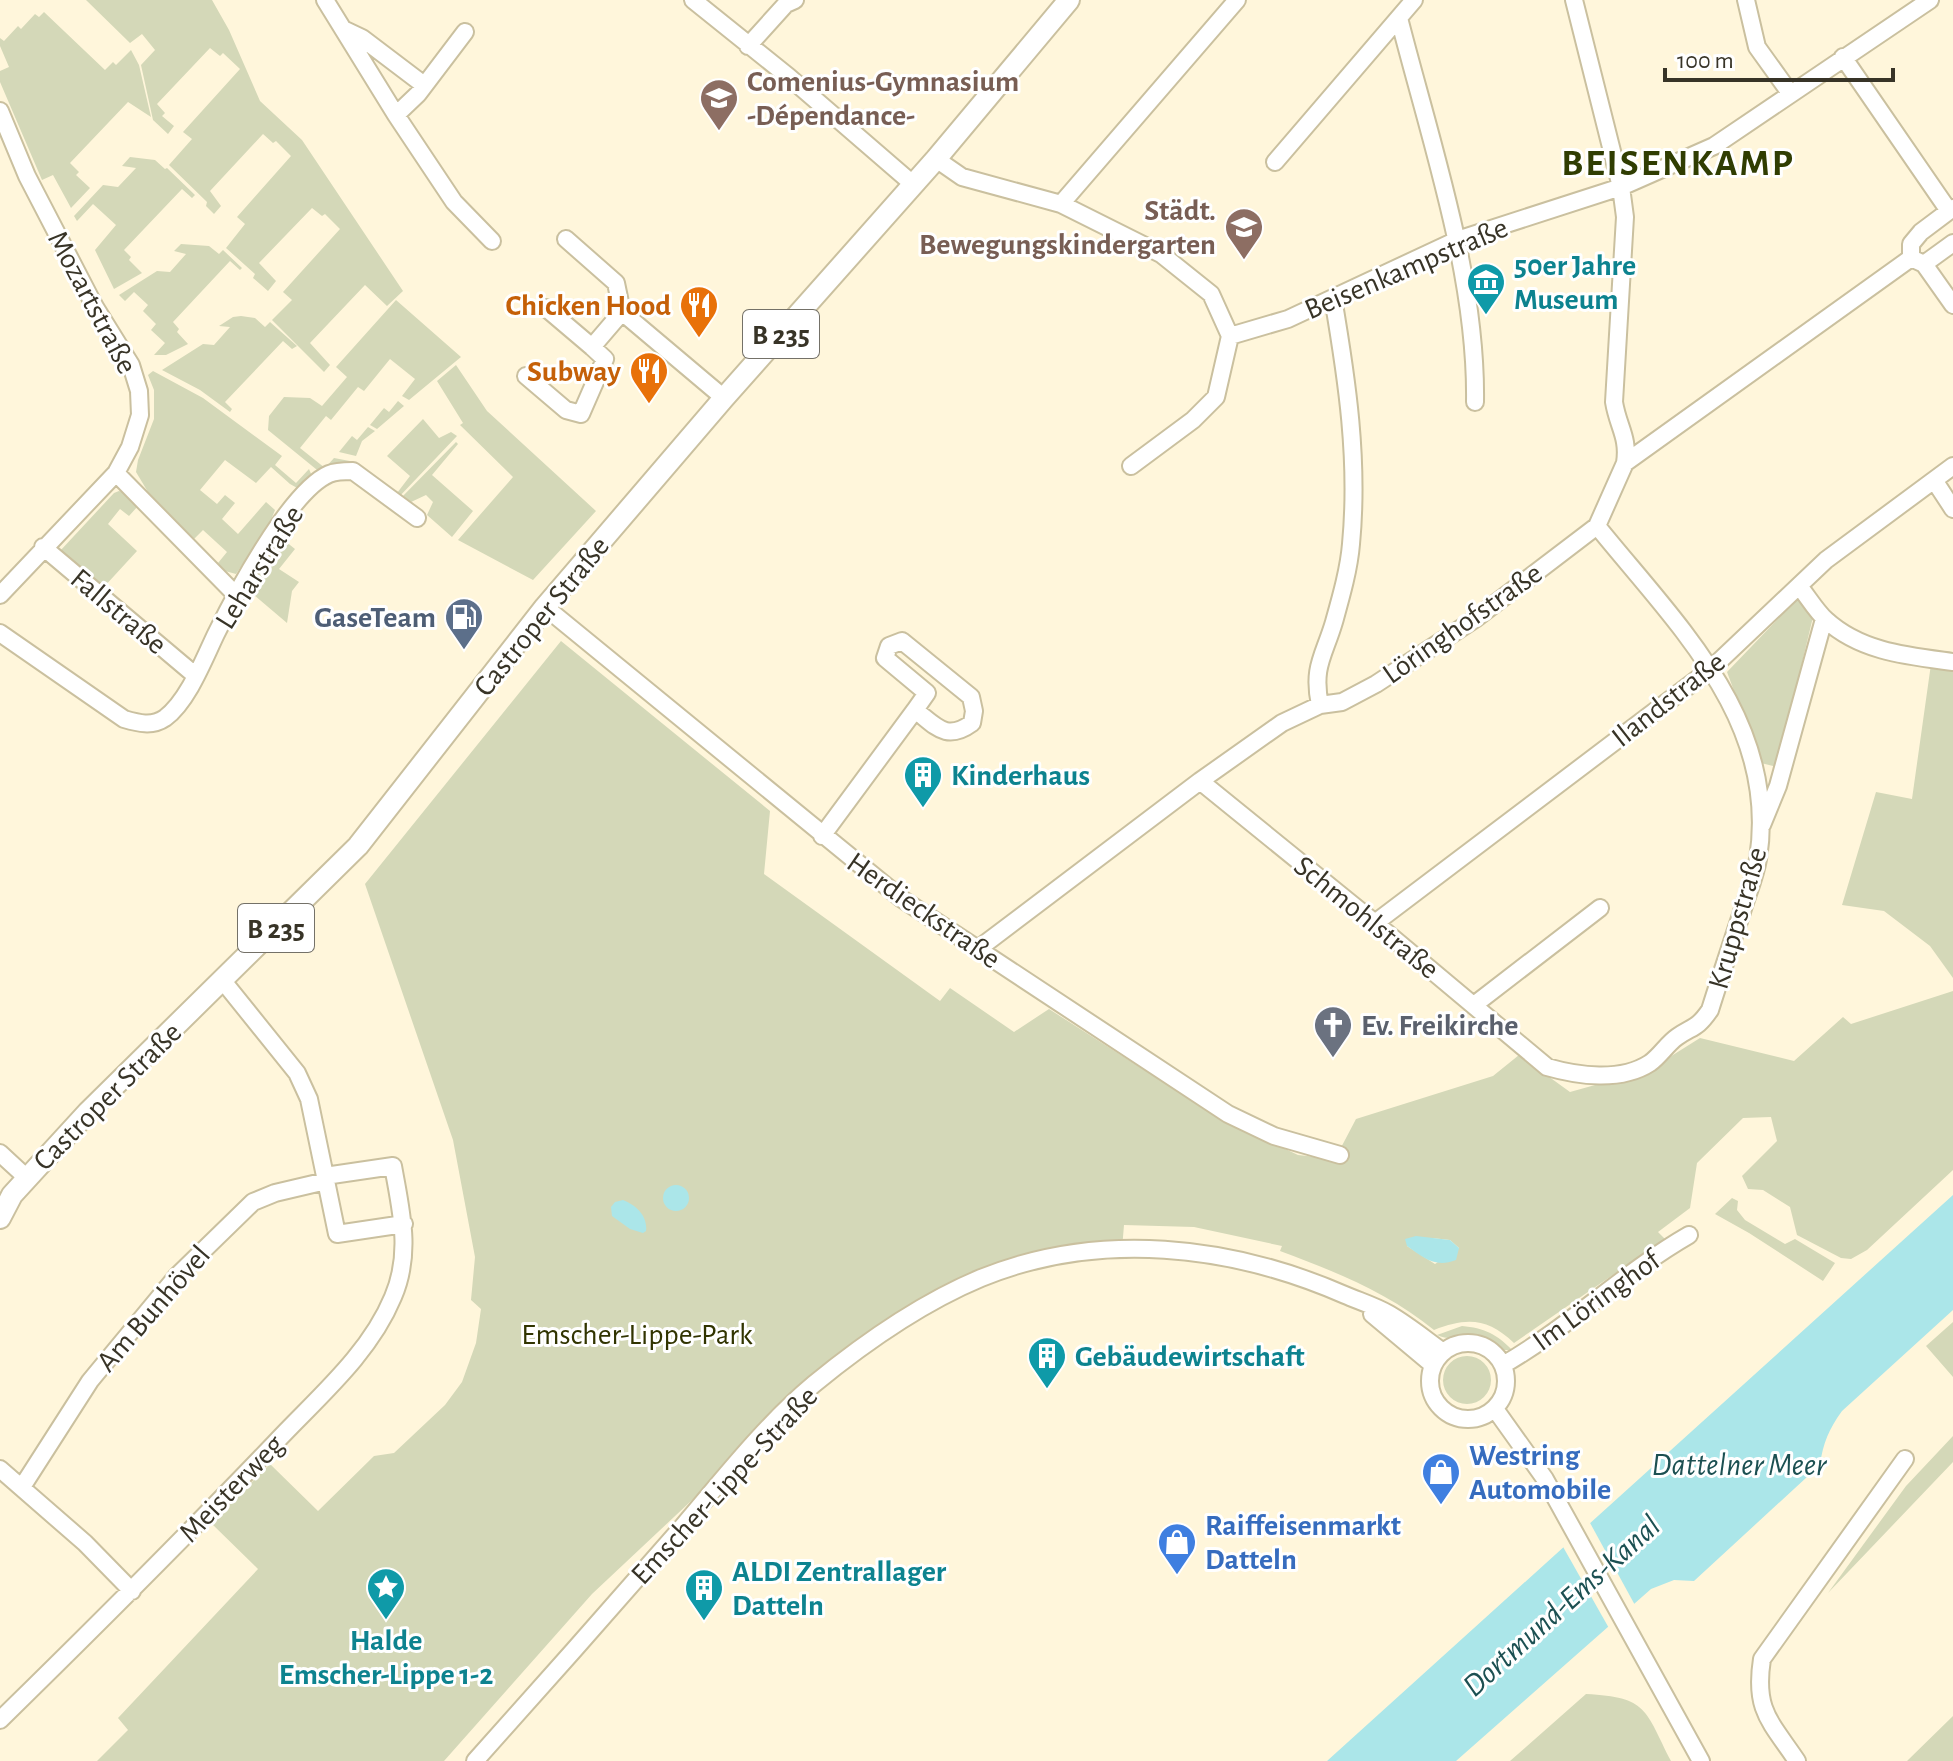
<svg xmlns="http://www.w3.org/2000/svg" width="1953" height="1761" viewBox="0 0 1953 1761" font-family="'Alegreya Sans',sans-serif">
<style>
.green{fill:#d4d8b8;fill-rule:evenodd}
.water{fill:#abe6e9}
.pier{fill:#fff6db}
.lines{fill:none;stroke-linecap:round;stroke-linejoin:round}
.minor-casing{stroke:#cac09f;stroke-width:20}
.major-casing{stroke:#cac09f;stroke-width:24}
.minor{stroke:#fff;stroke-width:16}
.major{stroke:#fff;stroke-width:20}
.labels{text-anchor:middle;stroke-width:6;stroke-linejoin:round;paint-order:stroke}
.shield{fill:#fff;stroke:#747168;stroke-width:2}
.shield-label{font-size:28px;font-weight:bold;fill:#383427}
.education-label{font-size:30px;font-weight:bold;fill:#785e54;stroke:#fff;text-anchor:start}
.culture-label{font-size:30px;font-weight:bold;fill:#0d838f;stroke:#fff;text-anchor:start}
.street-label{font-size:30px;fill:#383427;stroke:#fff}
.food-label{font-size:30px;font-weight:bold;fill:#c56008;stroke:#fff;text-anchor:end}
.service-label{font-size:30px;font-weight:bold;fill:#4e5e75;stroke:#fff;text-anchor:end}
.worship-label{font-size:30px;font-weight:bold;fill:#5b616d;stroke:#fff;text-anchor:start}
.park-label{font-size:30px;fill:#313400;stroke:#fff}
.shop-label{font-size:30px;font-weight:bold;fill:#366cbe;stroke:#fff;text-anchor:start}
.water-label{font-size:32px;font-style:italic;fill:#1c5052;stroke:#fff}
.district-label{font-size:38px;font-weight:bold;letter-spacing:2px;fill:#303d02;stroke:#fff}
</style>
<rect width="100%" height="100%" fill="#fff6db"/>
<!-- green -->
<path class="green" d="M 86,0 L 212,0 L 229,30 L 260,101 L 302,140 L 403,291 L 387,306 L 365,285 L 310,343 L 330,365 L 324,372 L 272,320 L 292,300 L 283,292 L 340,229 L 325,214 L 322,216 L 312,208 L 259,263 L 276,281 L 268,291 L 253,278 L 255,274 L 226,248 L 245,224 L 237,217 L 291,156 L 276,141 L 273,143 L 263,134 L 210,191 L 221,206 L 214,214 L 206,206 L 207,202 L 169,165 L 192,139 L 183,132 L 240,69 L 223,53 L 220,56 L 210,48 L 157,104 L 165,113 L 162,116 L 174,126 L 168,134 L 153,120 L 141,65 L 155,50 L 142,34 L 130,43 Z
M 44,12 L 105,70 L 113,62 L 116,65 L 131,50 L 139,65 L 151,117 L 128,102 L 70,163 L 79,172 L 76,175 L 90,188 L 71,208 L 53,175 L 42,180 L 0,82 L 0,71 L 9,67 L 0,46 L 0,38 L 4,41 L 18,26 L 21,29 L 35,14 L 39,17 Z
M 130,157 L 155,160 L 165,169 L 167,168 L 195,195 L 192,198 L 182,189 L 124,250 L 131,257 L 129,260 L 142,273 L 114,289 L 95,250 L 116,225 L 93,204 L 77,221 L 74,216 L 103,185 L 118,187 L 136,168 L 122,166 Z
M 181,244 L 209,246 L 219,254 L 223,250 L 242,268 L 240,270 L 230,261 L 173,322 L 179,329 L 177,332 L 188,344 L 166,355 L 154,355 L 165,343 L 151,330 L 156,324 L 143,311 L 148,305 L 134,292 L 125,301 L 119,295 L 157,271 L 170,272 L 186,254 L 174,251 Z
M 396,300 L 461,357 L 409,400 L 402,396 L 415,379 L 390,359 L 364,391 L 358,387 L 331,420 L 326,416 L 300,448 L 325,468 L 334,458 L 355,462 L 353,465 L 322,474 L 268,430 L 269,416 L 284,397 L 310,398 L 322,406 L 347,377 L 336,367 Z
M 241,316 L 255,318 L 265,327 L 270,322 L 297,346 L 292,349 L 283,341 L 225,402 L 232,409 L 230,412 L 200,390 L 162,370 L 203,344 L 214,345 L 230,327 L 219,326 L 233,317 Z
M 456,365 L 487,411 L 596,511 L 533,580 L 458,540 L 513,477 L 460,425 L 463,423 L 437,381 Z
M 153,371 L 203,398 L 282,456 L 275,465 L 296,483 L 309,469 L 314,481 L 299,489 L 290,484 L 271,467 L 256,483 L 225,460 L 200,490 L 217,504 L 225,495 L 235,503 L 222,519 L 238,534 L 266,502 L 275,510 L 269,525 L 236,574 L 225,571 L 218,563 L 227,552 L 203,530 L 194,539 L 148,492 L 136,472 L 138,460 L 154,419 L 154,390 L 148,375 Z
M 398,401 L 404,406 L 377,429 L 370,425 L 384,408 L 389,412 Z
M 423,419 L 439,438 L 451,432 L 457,436 L 397,499 L 394,497 L 410,476 L 387,456 Z
M 368,427 L 375,431 L 362,441 L 356,456 L 339,452 L 352,436 L 357,440 Z
M 456,442 L 458,444 L 432,475 L 473,511 L 452,537 L 427,515 L 433,502 L 426,495 L 411,502 L 399,500 Z
M 119,491 L 125,493 L 138,506 L 129,516 L 120,509 L 108,524 L 137,551 L 103,588 L 60,551 L 114,493 Z
M 280,537 L 295,549 L 279,569 L 299,582 L 292,591 L 287,623 L 248,590 L 263,561 Z
M 1798,598 L 1813,617 L 1777,767 L 1761,763 L 1727,672 Z
M 561,641 L 770,811 L 764,874 L 940,1001 L 950,988 L 1014,1032 L 1049,1009 L 1216,1116 L 1298,1155 L 1335,1159 L 1356,1119 L 1493,1076 L 1519,1055 L 1570,1092 L 1649,1070 L 1700,1038 L 1794,1061 L 1843,1017 L 1851,1024 L 1953,991 L 1953,1170 L 1867,1250 L 1851,1259 L 1841,1258 L 1797,1235 L 1790,1207 L 1763,1190 L 1748,1189 L 1742,1176 L 1777,1141 L 1771,1117 L 1743,1118 L 1697,1163 L 1690,1208 L 1658,1232 L 1665,1239 L 1514,1343 C 1488,1318 1467,1317 1434,1330 C 1389,1293 1334,1271 1280,1251 L 1282,1246 L 1194,1227 L 1124,1225 L 1122,1249 L 1077,1252 L 929,1302 L 756,1440 L 592,1594 L 444,1761 L 97,1761 L 128,1730 L 118,1718 L 258,1569 L 211,1523 L 270,1464 L 318,1511 L 374,1456 L 394,1453 L 445,1405 L 462,1382 L 476,1343 L 481,1309 L 471,1300 L 475,1257 L 453,1140 L 365,884 ZM 1432,1238 L 1450,1240 L 1459,1248 L 1435,1264 L 1407,1246 Z
M 1931,664 L 1953,667 L 1953,978 L 1930,946 L 1884,911 L 1842,905 L 1876,792 L 1912,799 Z
M 1732,1198 L 1738,1201 L 1737,1210 L 1745,1220 L 1785,1244 L 1795,1239 L 1835,1263 L 1823,1281 L 1749,1233 L 1715,1214 Z
M 1953,1322 L 1953,1377 L 1926,1346 Z
M 1462,1326 C 1484,1328 1497,1334 1512,1350 L 1500,1350 C 1474,1323 1460,1346 1437,1335 Z
M1443 1380a24 24 0 1 1 48 0a24 24 0 1 1-48 0Z
M 1953,1436 L 1953,1462 L 1828,1593 L 1906,1486 Z
M 1586,1694 C 1648,1697 1645,1710 1671,1761 L 1510,1761 Z
M 1953,1716 L 1953,1761 L 1907,1761 Z"/>
<!-- water -->
<path class="water" d="M663 1198a13 13 0 1 1 26 0a13 13 0 1 1-26 0Z
M 1953,1195 L 1953,1310 L 1842,1411 C 1829,1429 1823,1443 1820,1465 L 1694,1581 L 1674,1580 L 1651,1589 L 1456,1761 L 1327,1761 Z
M 623,1200 C 636,1205 648,1216 646,1231 L 643,1233 L 630,1229 L 612,1216 L 611,1207 L 615,1202 Z
M 1416,1236 L 1450,1240 L 1459,1248 L 1456,1260 C 1435,1268 1424,1258 1407,1246 L 1405,1239 Z"/>
<!-- pier -->
<path class="pier" d="M 1589,1521 L 1636,1607 L 1610,1630 L 1562,1545 Z"/>
<g class="lines">
<defs>
<path id="minor" d="M 325,0 L 396,115 L 454,202 L 492,241
M 693,0 L 789,77 L 914,185
M 1574,0 L 1621,187 L 1625,217 L 1614,402 C 1618,427 1629,437 1625,463
M 1746,0 L 1757,47 L 1790,93
M 1399,18 C 1430,140 1477,276 1475,402
M 343,29 L 362,38 L 424,85
M 748,46 L 786,4 L 795,0
M 1843,57 L 1949,211
M 0,111 L 27,176 L 95,307 L 131,365 L 139,391 L 140,415 L 130,447 L 116,473 L 0,595
M 396,115 L 418,94 L 465,32
M 936,159 L 962,177 L 1061,204 L 1161,254 L 1211,294 L 1230,336 L 1288,319 L 1457,240 L 1621,187 L 1714,146 L 1930,0
M 1275,162 L 1414,0
M 1061,204 L 1237,0
M 1953,208 L 1921,232 L 1911,244 L 1911,258 L 1924,264 L 1953,243
M 566,239 L 616,283 L 622,312 L 724,398
M 1924,264 L 1953,305
M 546,308 L 592,347 L 622,312
M 526,376 L 566,410 L 581,414 L 605,359 L 592,347
M 1131,466 L 1193,420 L 1216,397 L 1230,336
M 116,473 L 235,594
M 1934,480 L 1953,509
M 43,547 L 196,676
M 1799,586 C 1808,597 1816,611 1826,620 C 1861,652 1908,656 1953,662
M 545,607 L 902,899 L 1228,1114 L 1274,1136 L 1340,1155
M 0,633 L 124,719 C 138,723 152,727 165,718 C 188,701 204,659 216,634 C 235,595 290,491 329,474 C 336,471 345,471 353,471 L 417,518
M 1320,705 C 1312,667 1324,656 1334,622 C 1341,597 1349,569 1351,544 C 1359,460 1347,380 1333,298
M 1200,781 L 1375,923 L 1547,1067 C 1578,1076 1621,1082 1650,1063 C 1660,1056 1667,1044 1677,1037 C 1693,1026 1697,1029 1710,1010 C 1720,978 1731,945 1742,912 C 1747,895 1755,877 1758,859 C 1780,721 1676,624 1597,526
M 1762,825 L 1778,786 L 1824,619
M 822,836 L 915,710 C 936,726 946,742 972,723 L 974,711 L 971,697 L 902,641 L 889,646 L 885,658 L 927,693 L 915,710
M 1375,923 L 1712,668 L 1826,560 L 1953,466
M 978,949 L 1200,781 L 1282,723 L 1320,705 L 1342,702 L 1376,684 L 1475,619 L 1597,526 L 1625,463 L 1911,258
M 1474,1005 L 1600,908
M 0,1153 L 27,1178
M 325,1176 L 337,1234 L 404,1224
M 1372,1314 L 1433,1365
M1430 1381a38 38 0 1 1 76 0a38 38 0 1 1-76 0Z
M 1503,1365 C 1569,1327 1623,1273 1689,1235
M 1495,1409 L 1545,1479 L 1701,1761
M 0,1469 L 85,1543 L 132,1591
M 22,1487 L 90,1381 L 176,1277 L 253,1202 L 275,1193 L 326,1181
M 0,1720 C 93,1629 185,1537 275,1443 C 317,1398 369,1355 393,1297 C 412,1253 401,1211 393,1166 L 325,1176 L 309,1099 L 297,1073 L 223,981
M 475,1761 C 545,1683 614,1605 683,1526 C 724,1478 765,1425 814,1384 C 864,1343 921,1303 981,1278 C 1099,1230 1231,1245 1345,1295 C 1359,1301 1375,1306 1389,1314 C 1408,1325 1425,1339 1443,1352
M 1797,1761 C 1770,1721 1754,1710 1762,1659 L 1905,1459"/>
<path id="major" d="M 0,1218 L 12,1195 L 88,1112 L 358,846 L 545,607 L 724,398 L 936,159 L 1069,0"/>
</defs>
<!-- minor casing -->
<use href="#minor" class="minor-casing"/>
<!-- major casing -->
<use href="#major" class="major-casing"/>
<!-- minor -->
<use href="#minor" class="minor"/>
<!-- major -->
<use href="#major" class="major"/>
</g>
<!-- icons -->
<defs>
<symbol id="school-pin" viewBox="-11 -11 22 30"><path d="M0 17L-7.5 6A9.5 9.5 0 1 1 7.5 6Z" fill="#8d6e63" stroke="#fff"/><path d="M0-5L7-2L0 1L-7-2ZM-4 1L0 2.5L4 1V4Q0 6-4 4Z" fill="#fff"/></symbol>
<symbol id="museum-pin" viewBox="-11 -11 22 30"><path d="M0 17L-7.5 6A9.5 9.5 0 1 1 7.5 6Z" fill="#0f9aa8" stroke="#fff"/><path d="M0-6L6-3V-2H-6V-3ZM-5-1h2V3h-2ZM-1-1h2V3h-2ZM3-1h2V3H3ZM-6 4H6V6H-6Z" fill="#fff"/></symbol>
<symbol id="restaurant-pin" viewBox="-11 -11 22 30"><path d="M0 17L-7.5 6A9.5 9.5 0 1 1 7.5 6Z" fill="#e8710a" stroke="#fff"/><path d="M-5-6h1v4h1v-4h1v4h1v-4h1v5L-1.5 .5V6h-2V.5L-5-1ZM5-6V6H3V1.5H1.5Q1.5-4 5-6Z" fill="#fff"/></symbol>
<symbol id="fuel-pin" viewBox="-11 -11 22 30"><path d="M0 17L-7.5 6A9.5 9.5 0 1 1 7.5 6Z" fill="#5c6f8a" stroke="#fff"/><path d="M-5.5-6h7V0h2V4h1.3V-2.5L3-4.5l.8-.8L6-3V5H2.5V1h-1V6h-7ZM-4.2-4.7v3.2H.2V-4.7Z" fill="#fff"/></symbol>
<symbol id="building-pin" viewBox="-11 -11 22 30"><path d="M0 17L-7.5 6A9.5 9.5 0 1 1 7.5 6Z" fill="#0f9aa8" stroke="#fff"/><path d="M-4-6H4V6H1V3H-1V6H-4ZM-2.5-4.3h1.7v1.8h-1.7ZM.8-4.3h1.7v1.8H.8ZM-2.5-1h1.7V.8h-1.7ZM.8-1h1.7V.8H.8Z" fill="#fff"/></symbol>
<symbol id="church-pin" viewBox="-11 -11 22 30"><path d="M0 17L-7.5 6A9.5 9.5 0 1 1 7.5 6Z" fill="#6b7280" stroke="#fff"/><path d="M-1.2-6h2.4v3.5h3.3v2.4h-3.3V6h-2.4V-.1h-3.3v-2.4h3.3Z" fill="#fff"/></symbol>
<symbol id="shop-pin" viewBox="-11 -11 22 30"><path d="M0 17L-7.5 6A9.5 9.5 0 1 1 7.5 6Z" fill="#3f7fe0" stroke="#fff"/><path d="M-5-2.5h2.3a2.7 3.5 0 0 1 5.4 0H5L5.5 6h-11ZM-1.5-2.5h3a1.5 2.3 0 0 0-3 0Z" fill="#fff"/></symbol>
<symbol id="sight-pin" viewBox="-11 -11 22 30"><path d="M0 17L-7.5 6A9.5 9.5 0 1 1 7.5 6Z" fill="#0f9aa8" stroke="#fff"/><path d="M0-6L1.8-2.2L6-1.7L2.9 1.2L3.7 5.4L0 3.3L-3.7 5.4L-2.9 1.2L-6-1.7L-1.8-2.2Z" fill="#fff"/></symbol>
</defs>
<g fill-rule="evenodd">
<use href="#school-pin" x="697" y="76" width="44" height="60"/>
<use href="#school-pin" x="1222" y="205" width="44" height="60"/>
<use href="#museum-pin" x="1464" y="260" width="44" height="60"/>
<use href="#restaurant-pin" x="677" y="283" width="44" height="60"/>
<use href="#restaurant-pin" x="627" y="349" width="44" height="60"/>
<use href="#fuel-pin" x="442" y="595" width="44" height="60"/>
<use href="#building-pin" x="901" y="753" width="44" height="60"/>
<use href="#church-pin" x="1311" y="1003" width="44" height="60"/>
<use href="#building-pin" x="1025" y="1334" width="44" height="60"/>
<use href="#shop-pin" x="1419" y="1450" width="44" height="60"/>
<use href="#shop-pin" x="1155" y="1520" width="44" height="60"/>
<use href="#sight-pin" x="364" y="1565" width="44" height="60"/>
<use href="#building-pin" x="682" y="1566" width="44" height="60"/>
</g>
<g class="labels">
<!-- shield labels -->
<g class="shield">
<rect x="743" y="310" width="76" height="48" rx="6"/>
<rect x="238" y="904" width="76" height="48" rx="6"/>
</g>
<g class="shield-label">
<text x="781" y="344">B 235</text>
<text x="276" y="938">B 235</text>
</g>
<!-- education labels -->
<g class="education-label">
<text x="747" y="91">Comenius-Gymnasium<tspan x="747" dy="34">-Dépendance-</tspan></text>
<text x="1216" y="220" text-anchor="end">Städt.<tspan x="1216" dy="34">Bewegungskindergarten</tspan></text>
</g>
<!-- culture labels -->
<g class="culture-label">
<text x="1514" y="275">50er Jahre<tspan x="1514" dy="34">Museum</tspan></text>
<text x="951" y="785">Kinderhaus</text>
<text x="1075" y="1366">Gebäudewirtschaft</text>
<text x="732" y="1581">ALDI Zentrallager<tspan x="732" dy="34">Datteln</tspan></text>
<text x="386" y="1650" text-anchor="middle">Halde<tspan x="386" dy="34">Emscher-Lippe 1-2</tspan></text>
</g>
<!-- street labels -->
<g class="street-label">
<text transform="translate(1406 268) rotate(-23)" y="10">Beisenkampstraße</text>
<text transform="translate(93 302) rotate(62)" y="10">Mozartstraße</text>
<text transform="translate(259 567) rotate(-58)" y="10">Leharstraße</text>
<text transform="translate(119 611) rotate(40)" y="10">Fallstraße</text>
<text transform="translate(541 616) rotate(-51)" y="10">Castroper Straße</text>
<text transform="translate(1462 623) rotate(-35)" y="10">Löringhofstraße</text>
<text transform="translate(1668 699) rotate(-38)" y="10">Ilandstraße</text>
<text transform="translate(924 910) rotate(35)" y="10">Herdieckstraße</text>
<text transform="translate(1367 917) rotate(39)" y="10">Schmohlstraße</text>
<text transform="translate(1737 918) rotate(-74)" y="10">Kruppstraße</text>
<text transform="translate(107 1096) rotate(-45)" y="10">Castroper Straße</text>
<text transform="translate(1596 1300) rotate(-36)" y="10">Im Löringhof</text>
<text transform="translate(153 1308) rotate(-49)" y="10">Am Bunhövel</text>
<text transform="translate(724 1485) rotate(-47)" y="10">Emscher-Lippe-Straße</text>
<text transform="translate(231 1488) rotate(-46)" y="10">Meisterweg</text>
</g>
<!-- food labels -->
<g class="food-label">
<text x="671" y="315">Chicken Hood</text>
<text x="621" y="381">Subway</text>
</g>
<!-- service labels -->
<g class="service-label">
<text x="436" y="627">GaseTeam</text>
</g>
<!-- worship labels -->
<g class="worship-label">
<text x="1361" y="1035">Ev. Freikirche</text>
</g>
<!-- park labels -->
<g class="park-label">
<text x="637" y="1344">Emscher-Lippe-Park</text>
</g>
<!-- shop labels -->
<g class="shop-label">
<text x="1469" y="1465">Westring<tspan x="1469" dy="34">Automobile</tspan></text>
<text x="1205" y="1535">Raiffeisenmarkt<tspan x="1205" dy="34">Datteln</tspan></text>
</g>
<!-- water labels -->
<g class="water-label">
<text x="1739" y="1475">Dattelner Meer</text>
<text transform="translate(1561 1605) rotate(-42)" y="11">Dortmund-Ems-Kanal</text>
</g>
<!-- district labels -->
<g class="district-label">
<text x="1678" y="175">BEISENKAMP</text>
</g>
</g>
<!-- scale -->
<path d="M1665 68v12h228v-12" fill="none" stroke="#383427" stroke-width="4"/>
<text x="1677" y="68" font-size="24" fill="#383427" stroke="#ffffff" stroke-width="6" paint-order="stroke">100 m</text>
</svg>
